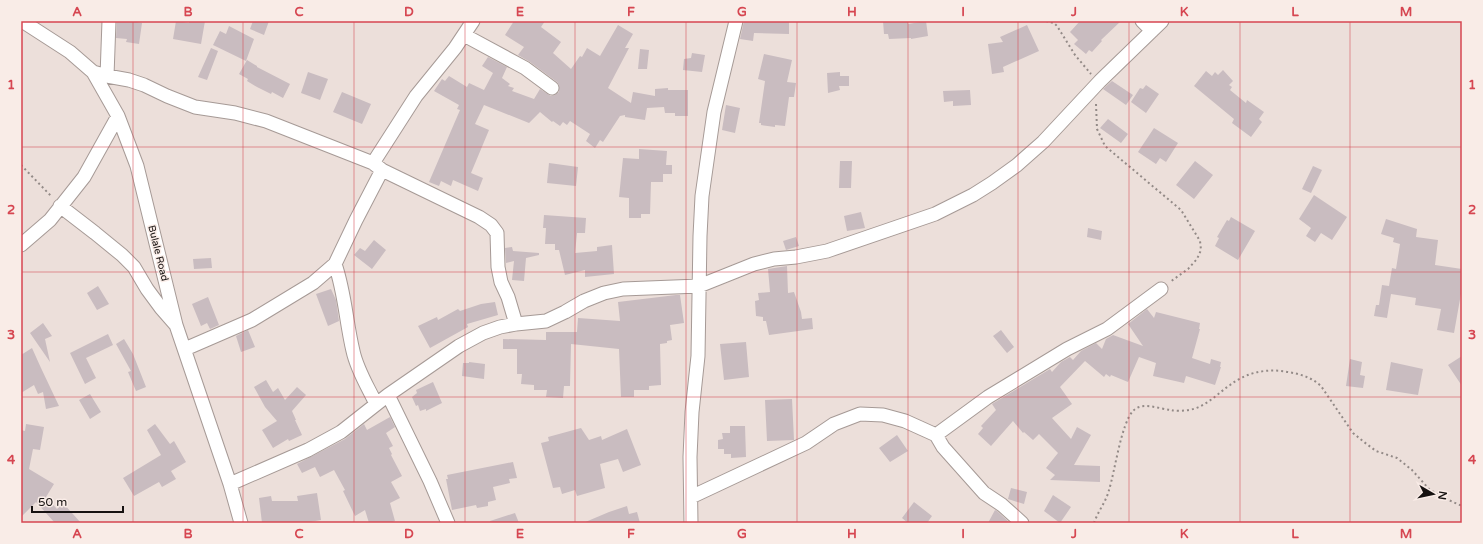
<svg xmlns="http://www.w3.org/2000/svg" width="1483" height="544" viewBox="0 0 1483 544" font-family="'Varela Round',sans-serif">
<style>
.building{fill:#c9bcc0}
.lines{fill:none;stroke-linecap:round;stroke-linejoin:round}
.minor-casing{stroke:#a69a96;stroke-width:15}
.path{stroke:#938a87;stroke-width:2;stroke-dasharray:2 3;stroke-linecap:butt}
.minor{stroke:#fff;stroke-width:13}
.grid{fill:none;stroke:#d64651;stroke-width:1;stroke-opacity:0.55}
.labels{text-anchor:middle;stroke-width:3;stroke-linejoin:round;paint-order:stroke}
.street-label{font-size:10px;fill:#161211;stroke:#f9ece7}
.neatline{fill:none;stroke:#d64651;stroke-width:1.5}
.grid-label{font-size:13px;text-anchor:middle;font-weight:bold;fill:#d64651}
</style>
<rect width="100%" height="100%" fill="#ecdfda"/>
<!-- building -->
<path class="building" d="M 117,21 L 131,21 L 142,23 L 139,44 L 126,42 L 127,39 L 116,38 Z
M 176,21 L 189,23 L 189,21 L 205,21 L 201,44 L 173,39 Z
M 253,21 L 269,21 L 264,35 L 250,29 Z
M 514,21 L 545,21 L 541,27 L 561,42 L 553,53 L 571,69 L 580,56 L 582,57 L 587,48 L 600,56 L 618,25 L 633,34 L 625,48 L 629,48 L 608,88 L 631,103 L 633,92 L 655,96 L 655,89 L 668,88 L 668,90 L 688,90 L 688,116 L 675,116 L 675,113 L 665,113 L 664,107 L 647,108 L 645,120 L 625,117 L 625,115 L 620,116 L 603,142 L 600,140 L 595,148 L 586,141 L 590,134 L 570,121 L 567,125 L 563,122 L 560,126 L 553,121 L 552,122 L 540,112 L 529,123 L 484,105 L 475,124 L 489,130 L 471,173 L 483,178 L 478,191 L 453,180 L 451,186 L 441,181 L 439,186 L 429,182 L 460,110 L 457,109 L 459,105 L 434,91 L 442,79 L 445,81 L 449,76 L 467,87 L 469,83 L 484,90 L 493,73 L 482,66 L 488,57 L 507,67 L 502,78 L 510,84 L 508,86 L 514,88 L 512,91 L 534,99 L 540,89 L 551,96 L 555,95 L 559,92 L 559,85 L 557,82 L 530,62 L 518,55 L 524,47 L 505,35 Z
M 744,21 L 789,21 L 789,34 L 754,33 L 753,41 L 740,39 Z
M 883,21 L 908,21 L 908,24 L 926,21 L 928,36 L 911,39 L 911,38 L 889,39 L 888,34 L 884,34 Z
M 1080,21 L 1121,21 L 1101,40 L 1102,41 L 1092,52 L 1089,50 L 1086,54 L 1074,44 L 1078,40 L 1070,32 Z
M 1027,25 L 1039,51 L 1003,67 L 1004,72 L 992,74 L 988,44 L 1003,42 L 1000,37 Z
M 229,26 L 254,39 L 246,61 L 213,45 L 220,31 L 226,34 Z
M 211,48 L 218,51 L 207,80 L 198,77 Z
M 640,49 L 649,50 L 647,69 L 638,69 Z
M 692,53 L 705,55 L 702,72 L 683,70 L 684,59 L 691,58 Z
M 764,54 L 792,60 L 787,82 L 796,83 L 794,97 L 789,97 L 785,126 L 775,125 L 775,127 L 761,125 L 761,123 L 759,123 L 765,81 L 758,79 Z
M 247,60 L 257,66 L 257,67 L 290,84 L 283,98 L 272,92 L 271,94 L 257,87 L 247,81 L 248,79 L 239,74 Z
M 1223,70 L 1233,81 L 1229,85 L 1232,87 L 1230,90 L 1246,103 L 1247,100 L 1264,112 L 1259,119 L 1262,122 L 1251,137 L 1232,123 L 1234,119 L 1194,86 L 1206,71 L 1212,76 L 1215,72 L 1218,75 Z
M 308,72 L 328,79 L 320,100 L 301,93 Z
M 840,72 L 840,76 L 849,76 L 849,86 L 839,86 L 840,90 L 828,93 L 827,73 Z
M 1112,81 L 1133,95 L 1126,105 L 1103,89 Z
M 1146,85 L 1159,94 L 1146,113 L 1131,102 L 1140,88 L 1143,89 Z
M 970,90 L 971,105 L 953,106 L 953,101 L 944,102 L 943,91 Z
M 342,92 L 371,104 L 362,124 L 333,112 Z
M 726,105 L 740,108 L 735,133 L 722,130 Z
M 1108,119 L 1128,134 L 1121,143 L 1100,128 Z
M 1154,128 L 1178,143 L 1166,162 L 1160,158 L 1156,164 L 1138,152 Z
M 639,149 L 667,151 L 666,165 L 672,165 L 672,174 L 663,174 L 663,182 L 651,182 L 650,214 L 641,214 L 641,218 L 629,218 L 629,198 L 619,197 L 623,158 L 639,159 Z
M 840,161 L 852,161 L 851,188 L 839,188 Z
M 1195,161 L 1213,175 L 1194,199 L 1176,185 Z
M 549,163 L 578,167 L 576,186 L 547,183 Z
M 1313,166 L 1322,170 L 1311,193 L 1302,189 Z
M 1314,195 L 1347,217 L 1332,240 L 1321,233 L 1315,242 L 1306,236 L 1311,228 L 1299,219 Z
M 861,212 L 865,228 L 847,231 L 844,216 Z
M 544,215 L 586,218 L 585,233 L 577,233 L 575,253 L 597,251 L 597,247 L 612,245 L 614,274 L 585,277 L 585,270 L 565,275 L 559,250 L 555,250 L 555,244 L 545,244 L 546,228 L 543,228 Z
M 1231,217 L 1255,231 L 1238,260 L 1215,246 L 1219,238 L 1217,237 L 1227,220 L 1229,221 Z
M 1386,219 L 1417,229 L 1416,237 L 1438,240 L 1435,265 L 1462,269 L 1462,288 L 1454,333 L 1437,330 L 1441,309 L 1415,305 L 1416,298 L 1391,294 L 1387,318 L 1374,316 L 1376,305 L 1379,305 L 1382,285 L 1389,286 L 1392,268 L 1396,269 L 1400,244 L 1393,242 L 1394,238 L 1381,234 Z
M 1088,228 L 1102,231 L 1101,240 L 1087,237 Z
M 796,237 L 799,246 L 786,250 L 783,241 Z
M 374,240 L 386,250 L 372,269 L 354,255 L 360,248 L 365,251 Z
M 512,247 L 513,251 L 539,253 L 539,255 L 526,258 L 524,281 L 512,280 L 514,261 L 506,263 L 505,248 Z
M 211,258 L 212,268 L 194,269 L 193,259 Z
M 787,266 L 788,293 L 794,292 L 801,312 L 802,319 L 812,318 L 813,329 L 769,335 L 766,321 L 763,321 L 763,317 L 756,316 L 755,301 L 759,300 L 758,293 L 770,292 L 768,269 Z
M 98,286 L 109,304 L 97,310 L 87,293 Z
M 331,289 L 336,300 L 339,321 L 328,326 L 316,294 Z
M 676,295 L 680,295 L 684,323 L 670,325 L 672,340 L 667,341 L 667,343 L 660,344 L 661,385 L 649,386 L 649,390 L 634,390 L 634,397 L 621,397 L 619,349 L 571,344 L 570,386 L 564,386 L 563,398 L 546,397 L 547,390 L 534,390 L 534,385 L 521,384 L 522,374 L 517,374 L 517,349 L 503,349 L 503,339 L 546,340 L 546,332 L 577,332 L 578,318 L 620,321 L 618,302 Z
M 208,297 L 219,325 L 210,329 L 207,323 L 201,326 L 192,304 Z
M 495,302 L 498,315 L 467,324 L 468,327 L 430,348 L 418,326 L 437,317 L 438,320 L 458,309 L 460,311 L 481,304 Z
M 1147,309 L 1154,318 L 1156,312 L 1200,323 L 1199,329 L 1200,329 L 1192,358 L 1210,364 L 1211,359 L 1221,362 L 1220,367 L 1221,367 L 1215,385 L 1186,376 L 1184,383 L 1153,376 L 1156,363 L 1139,357 L 1128,382 L 1111,375 L 1110,377 L 1106,374 L 1104,377 L 1085,361 L 1060,387 L 1072,404 L 1052,418 L 1071,439 L 1077,427 L 1091,435 L 1074,465 L 1100,466 L 1100,482 L 1050,480 L 1055,475 L 1046,468 L 1058,453 L 1039,434 L 1033,440 L 1024,432 L 1023,433 L 1013,421 L 991,446 L 978,434 L 983,428 L 981,426 L 996,410 L 992,404 L 1050,369 L 1052,372 L 1061,362 L 1070,357 L 1073,360 L 1081,351 L 1096,343 L 1102,349 L 1106,339 L 1113,335 L 1143,346 L 1128,324 Z
M 43,323 L 52,336 L 45,339 L 50,362 L 30,333 Z
M 248,330 L 255,347 L 241,352 L 236,336 Z
M 1001,330 L 1014,347 L 1007,353 L 993,336 Z
M 108,334 L 113,345 L 86,358 L 96,378 L 85,384 L 70,353 Z
M 124,339 L 133,354 L 146,387 L 136,391 L 128,372 L 131,371 L 116,344 Z
M 746,342 L 749,377 L 724,380 L 720,344 Z
M 32,348 L 41,368 L 59,406 L 46,409 L 43,392 L 38,394 L 34,385 L 21,393 L 21,355 Z
M 1462,356 L 1462,386 L 1448,365 Z
M 1350,359 L 1362,362 L 1360,375 L 1365,376 L 1363,388 L 1346,386 Z
M 469,362 L 485,364 L 484,379 L 462,376 L 463,363 L 469,363 Z
M 1391,362 L 1423,369 L 1418,395 L 1386,390 Z
M 266,380 L 273,392 L 278,388 L 285,400 L 297,387 L 306,395 L 292,411 L 296,420 L 295,420 L 302,435 L 289,441 L 288,439 L 273,448 L 262,430 L 277,421 L 265,407 L 254,387 Z
M 433,382 L 442,403 L 426,411 L 426,409 L 420,411 L 418,405 L 416,406 L 412,397 L 417,393 L 416,390 Z
M 90,394 L 101,412 L 90,419 L 79,400 Z
M 792,399 L 794,440 L 767,441 L 765,400 Z
M 390,417 L 395,427 L 386,433 L 393,446 L 389,448 L 392,454 L 391,455 L 402,476 L 391,482 L 400,498 L 390,503 L 395,521 L 390,523 L 369,523 L 365,510 L 355,516 L 343,491 L 345,490 L 334,470 L 320,477 L 315,467 L 302,473 L 297,464 L 345,439 L 364,424 L 367,430 Z
M 26,424 L 44,427 L 40,450 L 33,449 L 29,469 L 54,484 L 46,497 L 57,509 L 63,503 L 81,523 L 55,523 L 36,502 L 21,517 L 21,430 L 25,431 Z
M 155,424 L 170,444 L 174,441 L 186,462 L 171,471 L 176,479 L 162,487 L 159,482 L 134,496 L 123,478 L 161,455 L 147,430 Z
M 730,426 L 745,426 L 746,457 L 731,458 L 731,454 L 724,454 L 724,449 L 718,449 L 718,440 L 723,439 L 722,433 L 730,433 Z
M 581,428 L 589,440 L 601,436 L 602,440 L 627,429 L 641,465 L 623,472 L 618,459 L 600,464 L 605,488 L 577,496 L 575,490 L 562,494 L 560,487 L 553,488 L 541,443 L 549,441 L 548,437 Z
M 897,435 L 908,451 L 890,462 L 879,448 Z
M 513,462 L 517,478 L 509,479 L 510,483 L 493,487 L 496,500 L 488,502 L 488,506 L 477,508 L 476,505 L 452,510 L 446,479 L 448,479 L 447,475 Z
M 1011,488 L 1027,492 L 1024,504 L 1008,499 Z
M 317,493 L 321,520 L 304,523 L 262,523 L 259,498 L 271,496 L 272,501 L 298,501 L 297,496 Z
M 1053,495 L 1071,507 L 1060,523 L 1044,511 Z
M 914,502 L 932,516 L 927,523 L 908,523 L 902,518 Z
M 627,506 L 629,514 L 637,512 L 640,523 L 583,523 L 609,512 Z
M 995,510 L 997,511 L 1010,523 L 988,523 Z
M 515,513 L 519,523 L 490,523 L 490,521 Z"/>
<g class="lines">
<defs>
<path id="minor" d="M 22,21 L 70,52 L 93,72 L 118,116 L 137,166 L 176,325 L 230,484 L 241,523
M 1142,21 L 1152,31
M 464,35 L 525,68 L 552,88
M 93,72 L 107,76 L 129,80 L 144,85 L 167,96 L 195,107 L 235,113 L 266,121 L 373,163 L 382,170 L 479,217 L 491,225 L 497,233 L 498,267 L 501,282 L 508,297 L 516,324
M 107,76 L 109,21
M 373,163 L 416,96 L 455,48 L 473,21
M 60,206 L 95,233 L 122,255 L 134,267 L 147,289 L 161,308 L 175,324
M 21,245 L 50,220 L 84,177 L 118,116
M 335,264 C 345,293 346,322 353,351 C 357,370 368,387 376,404
M 185,349 L 252,320 L 313,283 L 335,264 L 356,220 L 382,170
M 388,395 L 430,481 L 448,523
M 936,435 L 988,397 L 1067,349 L 1107,329 L 1161,289
M 230,484 L 308,450 L 341,432 L 388,395 L 459,346 L 483,333 L 500,327 L 516,324 L 546,321 L 565,312 L 584,301 L 604,293 L 623,289 L 699,286 L 754,264 L 774,259 L 796,257 L 827,251 L 935,214 L 973,195 L 992,183 L 1017,165 L 1043,142 L 1100,81 L 1162,21
M 691,497 L 806,443 L 834,424 L 860,414 L 883,415 L 905,421 L 936,435 L 943,447 L 984,493 L 1002,505 L 1022,523
M 691,523 L 690,457 L 692,412 L 698,356 L 700,236 L 702,196 L 714,112 L 736,21"/>
</defs>
<!-- minor casing -->
<use href="#minor" class="minor-casing"/>
<!-- path -->
<path class="path" d="M 1046,21 L 1054,23 L 1057,26 L 1075,55 L 1091,74
M 1096,104 L 1097,129 L 1105,146 L 1181,210 L 1200,241 L 1201,250 L 1197,259 L 1188,269 L 1170,282
M 21,165 L 52,197
M 1094,523 C 1098,511 1106,502 1109,490 C 1115,471 1121,424 1133,411 C 1142,401 1159,409 1171,410 C 1176,411 1183,411 1189,410 C 1206,407 1217,394 1230,385 C 1247,372 1267,368 1288,372 C 1300,374 1311,377 1321,386 L 1353,433 L 1364,442 L 1376,451 L 1397,458 L 1412,470 L 1429,489 L 1442,497 L 1462,506"/>
<!-- minor -->
<use href="#minor" class="minor"/>
</g>
<!-- grid -->
<path class="grid" d="M 133,21 L 133,523M 243,21 L 243,523M 354,21 L 354,523M 465,21 L 465,523M 575,21 L 575,523M 686,21 L 686,523M 797,21 L 797,523M 908,21 L 908,523M 1018,21 L 1018,523M 1129,21 L 1129,523M 1240,21 L 1240,523M 1350,21 L 1350,523M 21,147 L 1462,147M 21,272 L 1462,272M 21,397 L 1462,397"/>
<g class="labels">
<!-- street labels -->
<g class="street-label">
<text transform="translate(159 253) rotate(76)" y="4">Bulale Road</text>
</g>
</g>
<!-- border -->
<rect width="1483" height="544" fill="none" stroke="#f9ece7" stroke-width="44"/>
<!-- north arrow -->
<g transform="translate(1433 494) rotate(99)" stroke="#f9ece7" stroke-width="3" paint-order="stroke">
<path d="M0-3L7 15L0 10L-7 15Z" fill="#161211"/>
<text y="-6" font-size="11" font-weight="bold" text-anchor="middle" fill="#161211">N</text>
</g>
<!-- scale -->
<path d="M32 506v6h91v-6" fill="none" stroke="#161211" stroke-width="2"/>
<text x="38" y="506" font-size="12" fill="#161211" stroke="#f9ece7" stroke-width="3" paint-order="stroke">50 m</text>
<rect x="22" y="22" width="1439" height="500" class="neatline"/>
<g class="grid-label">
<text x="77" y="16">A</text>
<text x="188" y="16">B</text>
<text x="299" y="16">C</text>
<text x="409" y="16">D</text>
<text x="520" y="16">E</text>
<text x="631" y="16">F</text>
<text x="742" y="16">G</text>
<text x="852" y="16">H</text>
<text x="963" y="16">I</text>
<text x="1074" y="16">J</text>
<text x="1184" y="16">K</text>
<text x="1295" y="16">L</text>
<text x="1406" y="16">M</text>
<text x="11" y="89">1</text>
<text x="1472" y="89">1</text>
<text x="11" y="214">2</text>
<text x="1472" y="214">2</text>
<text x="11" y="339">3</text>
<text x="1472" y="339">3</text>
<text x="11" y="464">4</text>
<text x="1472" y="464">4</text>
<text x="77" y="538">A</text>
<text x="188" y="538">B</text>
<text x="299" y="538">C</text>
<text x="409" y="538">D</text>
<text x="520" y="538">E</text>
<text x="631" y="538">F</text>
<text x="742" y="538">G</text>
<text x="852" y="538">H</text>
<text x="963" y="538">I</text>
<text x="1074" y="538">J</text>
<text x="1184" y="538">K</text>
<text x="1295" y="538">L</text>
<text x="1406" y="538">M</text>
</g>
</svg>
